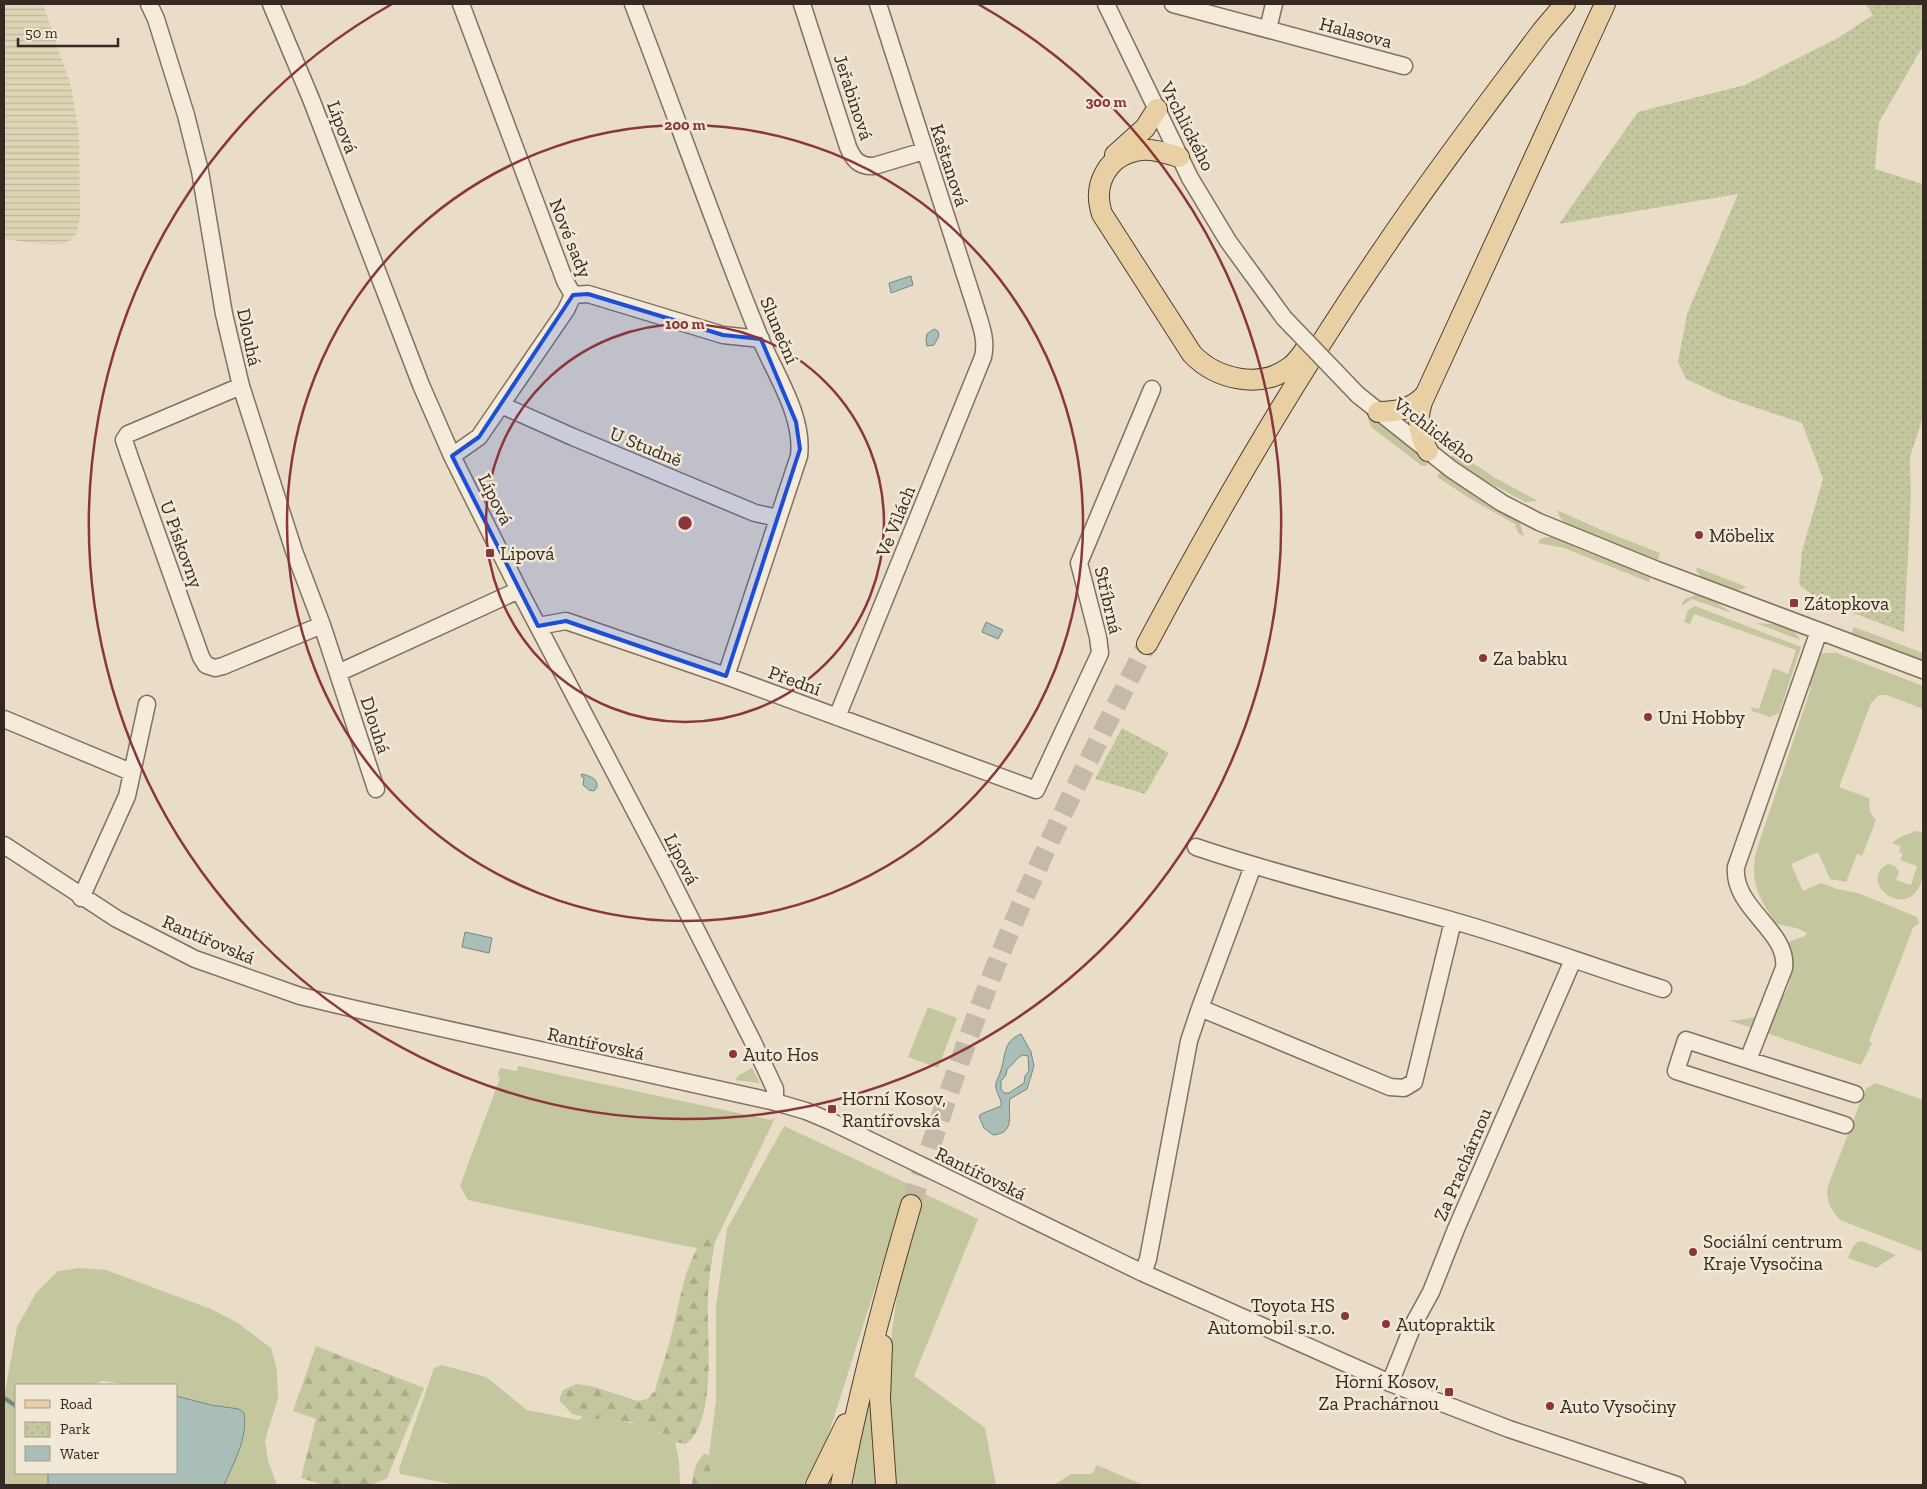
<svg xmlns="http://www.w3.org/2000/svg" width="1927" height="1489" viewBox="0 0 1927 1489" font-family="'Zilla Slab',serif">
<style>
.farmland{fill:url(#farmland-rules)}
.grass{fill:#c4c69d}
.forest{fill:url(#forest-firs)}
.park{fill:url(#park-dots)}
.water{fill:#a8beb6;stroke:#708b83;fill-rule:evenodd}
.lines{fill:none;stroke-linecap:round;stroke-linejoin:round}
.stream{stroke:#708b83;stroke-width:4}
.major-tunnel{stroke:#c5b9a7;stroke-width:20;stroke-dasharray:20 10;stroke-linecap:butt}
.minor-casing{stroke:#83705f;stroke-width:19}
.major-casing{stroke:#513f32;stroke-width:22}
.minor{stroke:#f5ebda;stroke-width:16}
.major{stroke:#e8cfa4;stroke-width:20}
.minor-bridge-casing{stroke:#83705f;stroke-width:19;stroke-linecap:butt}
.minor-bridge{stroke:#f5ebda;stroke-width:16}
.marked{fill:#1d4ed8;fill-opacity:0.2;stroke:#1d4ed8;stroke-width:4;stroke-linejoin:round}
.ring{fill:none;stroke:#8b363b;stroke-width:2.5}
.poi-dot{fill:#8b363b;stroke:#f2e8d6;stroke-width:2}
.labels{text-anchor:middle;stroke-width:5;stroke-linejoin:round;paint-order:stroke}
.street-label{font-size:19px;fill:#352921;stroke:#f2e8d6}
.poi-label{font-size:19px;fill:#352921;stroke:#f2e8d6;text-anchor:start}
.centre{fill:#8b363b;stroke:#f2e8d6;stroke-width:2.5}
.ring-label{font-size:15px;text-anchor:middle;font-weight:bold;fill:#8b363b;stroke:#f2e8d6;stroke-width:5;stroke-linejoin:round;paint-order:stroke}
</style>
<defs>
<pattern id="farmland-rules" width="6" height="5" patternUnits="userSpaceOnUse" patternTransform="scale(1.25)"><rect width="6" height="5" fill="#ded5b6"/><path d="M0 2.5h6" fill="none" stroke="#bfb79c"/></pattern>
<pattern id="forest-firs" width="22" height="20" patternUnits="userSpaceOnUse" patternTransform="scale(1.25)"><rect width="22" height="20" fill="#c4c69d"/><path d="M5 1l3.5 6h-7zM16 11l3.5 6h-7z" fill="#a9aa87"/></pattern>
<pattern id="park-dots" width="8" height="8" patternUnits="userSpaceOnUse" patternTransform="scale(1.25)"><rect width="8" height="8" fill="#c4c69d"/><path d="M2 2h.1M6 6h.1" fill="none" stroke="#a9aa87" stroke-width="1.8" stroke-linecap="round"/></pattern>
</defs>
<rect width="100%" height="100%" fill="#e9ddc8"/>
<!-- farmland -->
<path class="farmland" d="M 4,4 L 43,4 L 71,86 L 79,134 L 80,217 L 77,233 L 72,239 L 63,244 L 49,245 L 4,239 Z"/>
<!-- grass -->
<path class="grass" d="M 1367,414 L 1429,462 L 1426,466 L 1422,466 L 1371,427 Z
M 1458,453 L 1494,477 L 1538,501 L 1525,502 L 1479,477 L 1451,457 L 1453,454 Z
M 1441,471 L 1491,506 L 1514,518 L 1520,523 L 1524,536 L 1518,533 L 1515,524 L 1474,501 L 1437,477 Z
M 1557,510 L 1606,532 L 1660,553 L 1658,560 L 1565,523 L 1560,517 Z
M 1545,537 L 1552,537 L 1586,552 L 1652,575 L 1649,582 L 1564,548 L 1538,543 L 1540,539 Z
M 1696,567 L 1747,587 L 1739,590 L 1734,589 L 1701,577 L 1697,572 Z
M 1695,595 L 1707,596 L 1732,613 L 1692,599 L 1683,605 L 1681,605 L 1685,599 Z
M 1695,606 L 1801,647 L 1779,713 L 1770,717 L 1752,711 L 1751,707 L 1759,709 L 1773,668 L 1788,674 L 1796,650 L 1694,614 L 1690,624 L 1684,622 L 1688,610 Z
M 1756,623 C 1771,624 1793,623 1800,640 Z
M 1854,627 L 1923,653 L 1923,660 L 1851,634 Z
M 1822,653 L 1837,653 L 1923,686 L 1923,709 L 1887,695 L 1879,695 L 1871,703 L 1839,787 L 1869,798 L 1870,812 L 1876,820 L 1862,856 L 1857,854 L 1846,882 L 1830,879 L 1818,852 L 1791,864 L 1803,891 L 1821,883 L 1837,889 L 1858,893 L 1917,917 L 1919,923 L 1913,928 L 1910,936 L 1869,1041 L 1872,1043 L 1861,1065 L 1728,1020 C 1761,1022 1793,1003 1791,966 C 1791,959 1788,951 1786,943 L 1805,936 L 1807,933 L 1796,928 L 1777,924 L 1775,922 C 1758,896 1750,883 1756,852 L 1811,688 L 1809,685 L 1819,655 Z
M 1916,831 L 1923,832 C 1923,845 1926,862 1923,875 C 1912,928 1854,881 1888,864 L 1895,866 L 1899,872 L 1896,880 L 1911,885 L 1917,866 L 1900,860 L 1903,854 L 1899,852 L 1901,846 L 1892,843 L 1900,837 Z
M 928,1007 L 957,1018 L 938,1068 L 908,1057 Z
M 518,1066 L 771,1120 L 775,1118 L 715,1242 L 705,1249 L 685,1246 L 468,1200 L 460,1186 L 500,1078 L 498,1075 L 500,1068 L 517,1071 Z
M 752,1068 L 758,1079 L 759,1083 L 735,1080 L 739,1075 Z
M 1876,1083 L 1923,1100 L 1923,1252 L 1840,1220 C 1831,1210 1825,1200 1828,1186 L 1862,1098 L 1867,1088 Z
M 784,1126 L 908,1184 L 823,1452 L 803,1485 L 708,1485 L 711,1463 L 709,1455 L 716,1400 L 716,1306 L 727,1229 Z
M 923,1193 L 978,1219 L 914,1376 L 985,1428 L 996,1485 L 896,1485 L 891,1438 L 889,1369 L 891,1340 L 899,1279 Z
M 1862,1241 L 1896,1255 L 1876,1268 L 1848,1258 C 1851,1251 1853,1242 1862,1241 Z
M 80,1268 L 106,1270 L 211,1309 L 238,1323 L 271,1348 L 277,1370 L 278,1399 L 265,1440 L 268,1461 L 277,1485 L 224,1485 L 242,1441 L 245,1424 L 239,1409 L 211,1405 L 176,1396 L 176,1385 L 129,1385 L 103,1381 L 92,1385 L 16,1385 L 16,1473 L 48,1473 L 48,1485 L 4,1485 L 4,1397 L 17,1327 L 36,1293 L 58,1271 Z
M 442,1365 L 486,1377 L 527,1410 L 578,1420 L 583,1417 C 616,1419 647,1423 675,1442 L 679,1461 L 680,1485 L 456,1485 L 400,1474 L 399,1469 L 434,1368 Z
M 872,1385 L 879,1485 L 851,1485 Z
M 1097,1465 L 1143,1485 L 1054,1485 L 1071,1474 L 1092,1474 Z"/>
<!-- forest -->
<path class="forest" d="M 711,1238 L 715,1242 C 712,1259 709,1277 708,1295 C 706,1332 718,1421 686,1444 L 675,1442 L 662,1434 L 630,1422 L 583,1417 L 572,1414 L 559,1400 L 563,1390 L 576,1384 L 591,1386 L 638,1401 L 647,1399 L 655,1391 C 661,1369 669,1347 674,1324 C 682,1291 684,1269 702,1240 Z
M 316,1346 L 424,1388 L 387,1478 L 371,1485 L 324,1485 L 301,1478 L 316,1419 L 293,1411 Z
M 704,1454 L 709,1455 L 711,1463 L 708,1485 L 692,1485 C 694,1473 694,1463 704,1454 Z"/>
<!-- park -->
<path class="park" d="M 1866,4 L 1923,4 L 1923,46 L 1879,122 L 1875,169 L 1923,184 L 1923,417 L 1910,457 L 1911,495 L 1904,632 L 1821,601 L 1799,585 L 1802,551 L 1823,479 L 1802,423 L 1727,398 L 1686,379 L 1678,362 L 1687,314 L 1738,194 L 1559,224 L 1638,112 L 1745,85 L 1838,38 L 1873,15 Z
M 1122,728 L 1169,753 L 1145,794 L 1095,779 Z"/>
<!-- water -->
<path class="water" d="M 911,276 L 913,285 L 891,293 L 889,283 Z
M 934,329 L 938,331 L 939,336 L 934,345 L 927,346 L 926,341 L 927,334 Z
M 986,622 L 1003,630 L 998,639 L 982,632 Z
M 582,774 C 589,776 598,778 597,787 L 594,791 L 589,790 L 583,785 L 584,778 L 581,776 Z
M 465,932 L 492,938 L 489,953 L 462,947 Z
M 1021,1034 L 1031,1052 L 1034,1066 L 1027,1089 L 1010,1099 C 1007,1112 1017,1133 993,1135 L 984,1128 L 979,1116 L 981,1114 L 1001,1106 C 1002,1099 997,1095 996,1088 C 995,1082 998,1079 1000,1073 C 1006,1058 1002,1041 1021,1034 ZM 1023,1055 L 1028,1056 L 1029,1071 L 1025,1076 L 1024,1083 L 1009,1093 L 1004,1093 L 1001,1089 L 1001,1081 L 1006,1075 L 1007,1069 C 1014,1065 1015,1058 1023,1055 Z
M 176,1396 L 211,1405 L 239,1409 L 244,1413 C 248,1438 234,1462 224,1485 L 48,1485 L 48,1473 L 176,1473 Z"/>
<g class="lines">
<!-- stream -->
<path class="stream" d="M 4,1398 L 16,1406"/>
<!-- major-tunnel -->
<path class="major-tunnel" d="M 911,1205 C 941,1115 971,1025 1007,938 C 1049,837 1098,741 1147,644"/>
<defs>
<path id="minor" d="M 149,4 L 156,19 L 186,115 L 200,171 L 224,314 L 241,386 L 294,551 L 322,625 L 376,789
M 271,4 L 311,99 L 421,385 L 452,456 L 519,590 L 668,874 L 752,1040 L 775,1089 L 775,1102
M 461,4 L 565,281 L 573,295
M 633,4 C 676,115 715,228 760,338 C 775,374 804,416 799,456 L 726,676
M 802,4 L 848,147 C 853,159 859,167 874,166 L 924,151
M 1106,4 L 1190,178 L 1228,241 L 1284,318
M 1173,4 L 1404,66
M 1268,29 L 1274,4
M 573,295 L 588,294 L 723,335 L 761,339
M 241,386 L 128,434 L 124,440 L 129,455 L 201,657 L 206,665 L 215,668 L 223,666 L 322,625
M 1358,395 L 1451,469 L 1502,503 L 1539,522 L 1657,570 L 1923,670
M 501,405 L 573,437 L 755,513 L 778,518
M 452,456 L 479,437 L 566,310 L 573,295
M 538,626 L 566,621 L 726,676 L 1036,790 L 1100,653 L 1098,637 L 1079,563 L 1152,389
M 1819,631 L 1736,867 C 1732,908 1789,931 1784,968 L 1748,1060 L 1686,1040 L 1676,1071 L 1845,1125
M 338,673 L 519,590
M 837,717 L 983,357 C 987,340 981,326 976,309 L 878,4
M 4,719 L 131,772
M 4,845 L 117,919 L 195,959 L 300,996 L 355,1009 L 775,1102 L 806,1111 L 832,1122 L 1143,1273 L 1390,1383 L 1509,1429 L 1677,1485
M 1196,847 C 1281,876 1368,896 1454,921 C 1525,941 1593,967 1663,989
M 81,898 L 127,796 L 147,704
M 1200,1008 L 1390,1087 L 1404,1088 L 1414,1082 L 1453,921
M 1748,1060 L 1855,1094
M 1143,1273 L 1148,1259 L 1189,1041 L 1200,1008 L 1253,866
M 1390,1383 L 1414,1323 L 1431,1292 L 1456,1229 L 1573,960"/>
<path id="major" d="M 1115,155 L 1145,128 L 1157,109
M 1179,157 C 1166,153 1154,149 1141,150 C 1108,154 1092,184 1102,214 L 1192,354 C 1216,379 1260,390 1290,367 C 1297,362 1302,354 1307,347
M 1378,412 C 1397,412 1412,409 1425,395
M 1428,451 C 1419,435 1416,420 1422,402 L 1605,4
M 1147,644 C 1220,507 1298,373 1386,245 C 1435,172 1489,102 1542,31 L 1565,4
M 882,1345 L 880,1399 L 886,1485
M 816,1485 L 846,1424
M 841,1485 C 859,1391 884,1297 911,1205"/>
</defs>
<!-- minor casing -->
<use href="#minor" class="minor-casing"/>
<!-- major casing -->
<use href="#major" class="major-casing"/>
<!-- minor -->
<use href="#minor" class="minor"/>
<!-- major -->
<use href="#major" class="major"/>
<defs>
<path id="minor-bridge" d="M 1284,318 L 1358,395"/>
</defs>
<!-- minor-bridge casing -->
<use href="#minor-bridge" class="minor-bridge-casing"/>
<!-- minor-bridge -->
<use href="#minor-bridge" class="minor-bridge"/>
</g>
<!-- marked area -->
<path class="marked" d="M 588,294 L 723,335 L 761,339 L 796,422 L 800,449 L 726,676 L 566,621 L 538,626 L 452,456 L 479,437 L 573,295 Z"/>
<!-- distance rings -->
<g class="ring">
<circle cx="685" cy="523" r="199"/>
<circle cx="685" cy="523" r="398"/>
<path d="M978 4A596 596 0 1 1 392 4"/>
</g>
<!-- markers -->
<g class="poi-dot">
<circle cx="1699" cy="535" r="5"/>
<rect x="485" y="548" width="10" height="10" rx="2.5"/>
<rect x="1789" y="598" width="10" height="10" rx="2.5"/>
<circle cx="1483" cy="658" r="5"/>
<circle cx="1648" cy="717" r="5"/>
<circle cx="733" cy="1054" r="5"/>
<rect x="827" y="1104" width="10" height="10" rx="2.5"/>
<circle cx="1693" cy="1252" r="5"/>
<circle cx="1345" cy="1316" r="5"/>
<circle cx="1386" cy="1324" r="5"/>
<rect x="1444" y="1387" width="10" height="10" rx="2.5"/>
<circle cx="1550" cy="1406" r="5"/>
</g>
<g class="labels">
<!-- street labels -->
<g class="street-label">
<text transform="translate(1356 32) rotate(15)" y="7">Halasova</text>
<text transform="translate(854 97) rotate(72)" y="7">Jeřabinová</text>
<text transform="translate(1188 126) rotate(63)" y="7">Vrchlického</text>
<text transform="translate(343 127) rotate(69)" y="7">Lípová</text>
<text transform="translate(950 165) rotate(72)" y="7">Kaštanová</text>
<text transform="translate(571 238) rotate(68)" y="7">Nové sady</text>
<text transform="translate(780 330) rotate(67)" y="7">Sluneční</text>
<text transform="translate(250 337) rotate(78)" y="7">Dlouhá</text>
<text transform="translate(1435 430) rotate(37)" y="7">Vrchlického</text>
<text transform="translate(646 446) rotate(22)" y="7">U Studně</text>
<text transform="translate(496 499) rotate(63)" y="7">Lípová</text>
<text transform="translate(895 521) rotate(-68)" y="7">Ve Vilách</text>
<text transform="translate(182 544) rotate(70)" y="7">U Pískovny</text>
<text transform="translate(1109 600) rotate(77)" y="7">Stříbrná</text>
<text transform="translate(795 680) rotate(20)" y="7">Přední</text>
<text transform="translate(376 725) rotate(72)" y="7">Dlouhá</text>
<text transform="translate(682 859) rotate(63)" y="7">Lípová</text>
<text transform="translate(209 939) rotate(23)" y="7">Rantířovská</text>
<text transform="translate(596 1043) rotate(12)" y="7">Rantířovská</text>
<text transform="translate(1462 1164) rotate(-67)" y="7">Za Prachárnou</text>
<text transform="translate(981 1173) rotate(26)" y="7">Rantířovská</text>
</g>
<!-- poi labels -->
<g class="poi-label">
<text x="1709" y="542">Möbelix</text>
<text x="500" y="560">Lipová</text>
<text x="1804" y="610">Zátopkova</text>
<text x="1493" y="665">Za babku</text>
<text x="1658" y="724">Uni Hobby</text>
<text x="743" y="1061">Auto Hos</text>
<text x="842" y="1105">Horní Kosov,<tspan x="842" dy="22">Rantířovská</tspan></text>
<text x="1703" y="1248">Sociální centrum<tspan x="1703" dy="22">Kraje Vysočina</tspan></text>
<text x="1335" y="1312" text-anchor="end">Toyota HS<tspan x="1335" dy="22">Automobil s.r.o.</tspan></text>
<text x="1396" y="1331">Autopraktik</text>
<text x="1439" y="1388" text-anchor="end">Horní Kosov,<tspan x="1439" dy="22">Za Prachárnou</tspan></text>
<text x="1560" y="1413">Auto Vysočiny</text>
</g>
</g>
<circle cx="685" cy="523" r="8" class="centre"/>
<g class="ring-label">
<text x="1106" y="107">300 m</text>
<text x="685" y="130">200 m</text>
<text x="685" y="329">100 m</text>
</g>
<!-- border -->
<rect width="1927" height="1489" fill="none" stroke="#352921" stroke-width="10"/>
<!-- legend -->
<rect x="15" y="1384" width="162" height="90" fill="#f2e8d6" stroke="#a69c8e"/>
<rect x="25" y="1400" width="25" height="8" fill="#e8cfa4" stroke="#a69c8e"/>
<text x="60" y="1409" font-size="15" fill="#352921">Road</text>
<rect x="25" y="1422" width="25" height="15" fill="url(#park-dots)" stroke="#a69c8e"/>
<text x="60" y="1434" font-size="15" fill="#352921">Park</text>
<rect x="25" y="1446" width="25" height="15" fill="#a8beb6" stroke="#a69c8e"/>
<text x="60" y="1459" font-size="15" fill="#352921">Water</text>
<!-- scale -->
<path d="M18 38v8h100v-8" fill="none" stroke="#352921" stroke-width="2.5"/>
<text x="25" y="38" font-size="15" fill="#352921" stroke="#f2e8d6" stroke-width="4" paint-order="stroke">50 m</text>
</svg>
